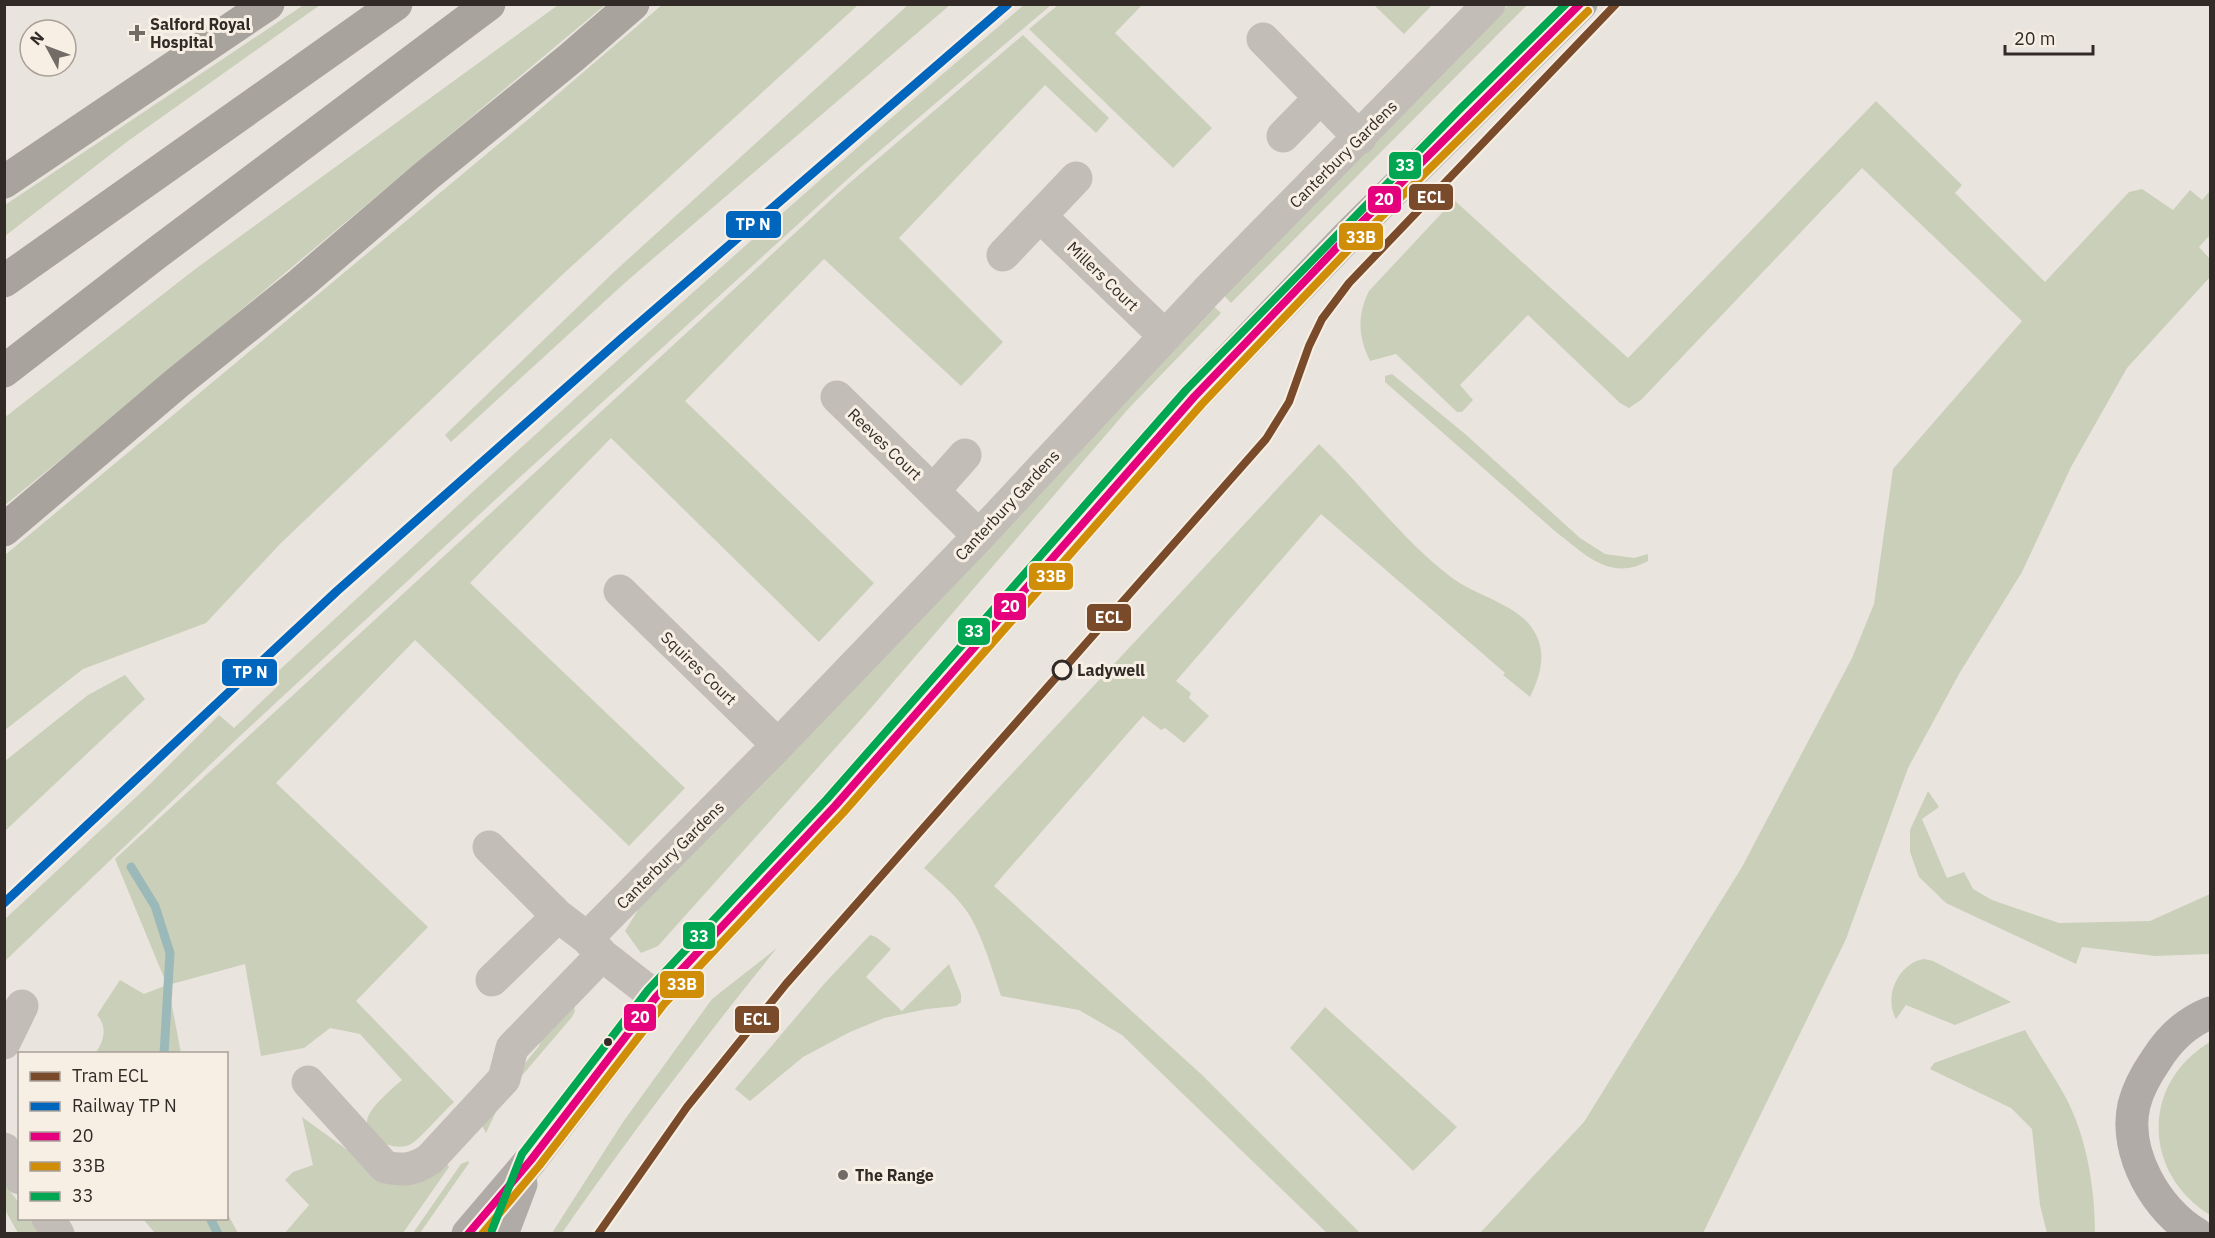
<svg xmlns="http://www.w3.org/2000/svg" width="2215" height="1238" viewBox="0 0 2215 1238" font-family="'IBM Plex Sans',sans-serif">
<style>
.green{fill:#cacfb9}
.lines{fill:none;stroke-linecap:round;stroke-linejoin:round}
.stream{stroke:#9cb9ba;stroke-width:9}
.minor{stroke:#c3bdb7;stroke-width:33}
.major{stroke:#b1aba7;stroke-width:33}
.highway{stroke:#a9a39d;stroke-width:33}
.bus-1-casing{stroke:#f7efe4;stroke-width:12}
.bus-2-casing{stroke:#f7efe4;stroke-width:12}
.bus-3-casing{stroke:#f7efe4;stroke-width:12}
.bus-1{stroke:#e5007d;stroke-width:8}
.bus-2{stroke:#d08d08;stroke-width:8}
.bus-3{stroke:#00a651;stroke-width:8}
.rail-1-casing{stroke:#f7efe4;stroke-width:14}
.rail-1{stroke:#0065bd;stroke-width:9}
.tram-1-casing{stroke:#f7efe4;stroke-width:12}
.tram-1{stroke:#7a4b2a;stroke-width:8}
.poi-dot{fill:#726b66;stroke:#f7efe4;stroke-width:2}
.stop-dot{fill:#f7efe4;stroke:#322a26;stroke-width:3}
.bus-dot{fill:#322a26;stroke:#f7efe4;stroke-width:2}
.labels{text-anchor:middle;stroke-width:6;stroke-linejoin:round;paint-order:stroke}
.poi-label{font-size:16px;font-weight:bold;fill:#322a26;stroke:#f7efe4;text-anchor:start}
.street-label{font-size:16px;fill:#322a26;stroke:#f7efe4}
.stop-label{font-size:16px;font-weight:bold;fill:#322a26;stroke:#f7efe4;text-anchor:start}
.line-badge{stroke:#f7efe4;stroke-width:2}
.badge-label{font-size:16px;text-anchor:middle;font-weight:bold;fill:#fff}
</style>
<rect width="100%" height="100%" fill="#eae4de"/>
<!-- green -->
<path class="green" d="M 305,4 L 320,5 L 128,141 L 5,236 L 5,205 Z
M 663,4 L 858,5 L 562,275 L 280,544 L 206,623 L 83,669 L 5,730 L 5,555 L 531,117 Z
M 909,4 L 950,5 L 628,280 L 451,442 L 445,435 L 615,271 Z
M 558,5 L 605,5 L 113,417 L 5,505 L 4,418 L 194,270 Z
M 1024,5 L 1051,5 L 862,166 L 508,488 L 240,736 L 5,961 L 5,919 L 148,786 L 219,715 L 234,728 L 280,684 L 273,676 C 519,448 767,221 1024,5 Z
M 1058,5 L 1142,5 L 1115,33 L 1212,128 L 1173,168 L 1029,29 Z
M 1374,5 L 1432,5 L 1404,34 Z
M 1508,5 L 1527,5 L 1231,303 L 1221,292 Z
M 1023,35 L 1109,118 L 1096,133 L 1045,85 L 899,238 L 1003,342 L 961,386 L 824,259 L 685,401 L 874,583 L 819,642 L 611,438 L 470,583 L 685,788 L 629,846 L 415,640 L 276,783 L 428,927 L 356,1001 L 454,1102 C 445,1110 419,1140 411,1144 C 396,1152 367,1141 367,1122 C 367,1109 393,1088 402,1080 L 360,1034 L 330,1028 L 304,1048 L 261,1056 L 245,964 L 168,985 L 181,1053 L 95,1054 C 104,1041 108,1027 97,1015 L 120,980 L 144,994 L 167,985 L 115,859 L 846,186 Z
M 1876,101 L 1962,185 L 1955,193 L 2045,282 L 2129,192 L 2142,189 L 2173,210 L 2190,190 L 2202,200 L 2210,191 L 2210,235 L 2199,247 L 2210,259 L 2210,277 L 2127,368 L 2071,467 L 2022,572 L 1959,674 L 1908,768 L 1846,939 L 1703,1233 L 1480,1233 L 1584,1122 L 1742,867 L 1852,658 L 1874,604 L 1893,469 L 2022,321 L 1862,168 L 1641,400 L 1629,408 L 1620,403 L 1528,315 L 1460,385 L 1473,400 L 1462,412 L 1457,412 L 1396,354 L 1370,361 C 1358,337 1357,315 1369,291 L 1454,200 L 1628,358 Z
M 1209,302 L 1221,313 L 1129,408 L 864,716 L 658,946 L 641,953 L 625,931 L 644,900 Z
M 1392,374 L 1464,433 L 1580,538 L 1605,554 L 1634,558 L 1648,554 L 1648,561 C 1610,582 1585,554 1556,532 L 1385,382 L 1385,376 Z
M 1319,444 C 1364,487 1401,539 1451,577 C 1474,595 1516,604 1532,628 C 1548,651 1541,674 1530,697 L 1503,675 L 1505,673 L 1321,514 L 1176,681 L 1191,693 L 1189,698 L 1209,716 L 1184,743 L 1165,728 L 1161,730 L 1143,716 L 994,886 L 1201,1074 L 1360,1233 L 1327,1233 L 1122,1035 L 1079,1010 L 1001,996 C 992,969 984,941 970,916 C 959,898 940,882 924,868 Z
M 125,675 L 145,699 L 5,831 L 5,761 L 88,695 Z
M 1928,791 L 1939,807 L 1922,819 L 1947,878 L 1964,872 L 1973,889 L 1992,900 L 2059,923 L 2150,921 L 2210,894 L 2210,954 L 2155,956 L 2082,947 L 2076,964 L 1946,903 L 1919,877 L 1910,852 L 1910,830 Z
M 870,935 L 876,937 L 891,949 L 866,977 L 902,1011 L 949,964 L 961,994 L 961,1002 L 956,1006 L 927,1009 L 884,1018 L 850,1032 L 803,1057 L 750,1101 L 735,1089 L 824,984 Z
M 777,948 C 702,1041 630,1135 562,1233 L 552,1233 L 623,1122 L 712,999 Z
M 1924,959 L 1933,961 L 2011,1002 L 1955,1025 L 1906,1005 L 1896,1019 C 1883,996 1899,963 1924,959 Z
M 573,1002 L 575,1011 L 572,1017 L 502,1099 L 486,1133 L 479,1120 L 539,1046 L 546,1026 Z
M 1325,1007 L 1457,1127 L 1413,1171 L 1290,1048 Z
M 2025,1030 C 2038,1053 2054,1075 2066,1098 C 2087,1138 2095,1189 2095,1233 L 2047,1233 L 2040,1205 L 2032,1129 L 2011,1108 L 1930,1069 L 1934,1063 Z
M 2210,1042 L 2210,1215 C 2142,1173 2141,1083 2210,1042 Z
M 302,1117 L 389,1180 L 447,1164 L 449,1167 L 403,1233 L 284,1234 L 309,1205 L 285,1180 L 293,1172 L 313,1165 Z
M 468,1161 L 469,1163 L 420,1233 L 413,1233 L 461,1164 Z
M 4,1183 L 19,1203 L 20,1218 L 31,1219 L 42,1233 L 18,1233 L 5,1210 Z
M 227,1213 L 238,1233 L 155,1233 L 143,1219 L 226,1218 Z"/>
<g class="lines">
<!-- stream -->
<path class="stream" d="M 131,867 L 155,906 L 170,953 L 164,1054
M 210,1218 L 218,1234"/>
<!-- minor -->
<path class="minor" d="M 1263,39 L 1360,138
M 1283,136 L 1320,98
M 1076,178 L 1040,216 L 1165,336
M 1003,255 L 1040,216
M 837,397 L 979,536
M 933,491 L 965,455
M 620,591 L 778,745
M 489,847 L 558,916 L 587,938
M 492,980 L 558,916
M 656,997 L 602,955 L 587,938 L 778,745 L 979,536 L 1210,288 L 1489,4
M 4,1043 L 22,1006
M 308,1082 L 385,1167 C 403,1171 414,1170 430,1159 L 504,1079 L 512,1048 L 602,955
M 4,1149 L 20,1178
M 48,1218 L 58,1234"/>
<!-- major -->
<path class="major" d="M 468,1234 L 531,1160 L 656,997 L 835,806 L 1194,397 L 1347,237 L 1581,4
M 502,1234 L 521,1184
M 2197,1234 C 2157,1211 2123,1153 2134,1105 C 2138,1089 2147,1073 2156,1060 C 2169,1039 2187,1022 2210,1013"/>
<!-- highway -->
<path class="highway" d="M 4,182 L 268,4
M 4,281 L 396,4
M 4,371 L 158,252 L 489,4
M 4,530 L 177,383 L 300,284 L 426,176 L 572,57 L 633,4"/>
<defs>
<path id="bus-1" d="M 468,1234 L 531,1160 L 656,997 L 835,806 L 1194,397 L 1347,237 L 1580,4"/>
<path id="bus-2" d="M 482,1234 L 539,1166 L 664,1004 L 843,813 L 1202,404 L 1354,244 L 1588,11"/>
<path id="bus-3" d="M 492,1230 L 522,1154 L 648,990 L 827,799 L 1186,390 L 1459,110 L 1566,4"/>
</defs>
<!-- bus-1 casing -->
<use href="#bus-1" class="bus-1-casing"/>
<!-- bus-2 casing -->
<use href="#bus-2" class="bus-2-casing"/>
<!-- bus-3 casing -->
<use href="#bus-3" class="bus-3-casing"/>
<!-- bus-1 -->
<use href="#bus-1" class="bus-1"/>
<!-- bus-2 -->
<use href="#bus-2" class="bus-2"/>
<!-- bus-3 -->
<use href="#bus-3" class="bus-3"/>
<defs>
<path id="rail-1" d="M 4,903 L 337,591 L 622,338 L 1008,4"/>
</defs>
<!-- rail-1 casing -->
<use href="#rail-1" class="rail-1-casing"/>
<!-- rail-1 -->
<use href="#rail-1" class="rail-1"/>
<defs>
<path id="tram-1" d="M 598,1234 L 687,1107 L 786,984 L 1266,439 L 1289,402 L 1309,346 L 1322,319 L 1349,283 L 1616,4"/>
</defs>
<!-- tram-1 casing -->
<use href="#tram-1" class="tram-1-casing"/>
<!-- tram-1 -->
<use href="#tram-1" class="tram-1"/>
</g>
<!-- markers -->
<g class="poi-dot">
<path d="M134 24h6v6h6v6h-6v6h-6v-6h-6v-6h6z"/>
<circle cx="843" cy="1175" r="6"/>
</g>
<circle class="stop-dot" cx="1062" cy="670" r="9"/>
<circle class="bus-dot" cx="608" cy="1042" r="5"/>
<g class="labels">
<!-- poi labels -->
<g class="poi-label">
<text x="150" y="30">Salford Royal<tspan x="150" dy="18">Hospital</tspan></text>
<text x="855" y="1181">The Range</text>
</g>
<!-- street labels -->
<g class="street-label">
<text transform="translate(1343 154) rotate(-45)" y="6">Canterbury Gardens</text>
<text transform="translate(1103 276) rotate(44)" y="6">Millers Court</text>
<text transform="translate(885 444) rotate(44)" y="6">Reeves Court</text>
<text transform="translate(1007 505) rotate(-47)" y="6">Canterbury Gardens</text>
<text transform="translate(699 668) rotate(44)" y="6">Squires Court</text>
<text transform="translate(670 855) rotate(-45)" y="6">Canterbury Gardens</text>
</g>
<!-- stop labels -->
<g class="stop-label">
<text x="1077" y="676">Ladywell</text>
</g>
</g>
<g class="line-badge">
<rect x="1388" y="151" width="34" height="29" rx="6" fill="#00a651"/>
<rect x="1408" y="183" width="46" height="28" rx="6" fill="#7a4b2a"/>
<rect x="1367" y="185" width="35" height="29" rx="6" fill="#e5007d"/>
<rect x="725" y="210" width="57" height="29" rx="6" fill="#0065bd"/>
<rect x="1338" y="222" width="46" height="29" rx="6" fill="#d08d08"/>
<rect x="1028" y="562" width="46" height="29" rx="6" fill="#d08d08"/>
<rect x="993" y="592" width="34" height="29" rx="6" fill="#e5007d"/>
<rect x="1086" y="603" width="46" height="29" rx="6" fill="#7a4b2a"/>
<rect x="957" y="617" width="34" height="29" rx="6" fill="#00a651"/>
<rect x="221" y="658" width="57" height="29" rx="6" fill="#0065bd"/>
<rect x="682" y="921" width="34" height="29" rx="6" fill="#00a651"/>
<rect x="659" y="970" width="46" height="29" rx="6" fill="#d08d08"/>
<rect x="623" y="1003" width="34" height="29" rx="6" fill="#e5007d"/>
<rect x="734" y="1005" width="46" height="29" rx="6" fill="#7a4b2a"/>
</g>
<g class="badge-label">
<text x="1405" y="171">33</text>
<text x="1431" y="203">ECL</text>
<text x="1384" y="205">20</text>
<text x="753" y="230">TP N</text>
<text x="1361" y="243">33B</text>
<text x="1051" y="582">33B</text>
<text x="1010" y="612">20</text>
<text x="1109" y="623">ECL</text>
<text x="974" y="637">33</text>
<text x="250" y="678">TP N</text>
<text x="699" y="942">33</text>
<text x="682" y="990">33B</text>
<text x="640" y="1023">20</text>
<text x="757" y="1025">ECL</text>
</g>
<!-- border -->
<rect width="2215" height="1238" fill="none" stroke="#322a26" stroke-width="12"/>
<!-- legend -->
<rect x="18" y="1052" width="210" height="168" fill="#f7efe4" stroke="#a8a098" stroke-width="1.5"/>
<rect x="30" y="1072" width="30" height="9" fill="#7a4b2a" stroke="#a8a098" stroke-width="1.5"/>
<text x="72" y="1082" font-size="18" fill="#322a26">Tram ECL</text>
<rect x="30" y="1102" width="30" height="9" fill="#0065bd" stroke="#a8a098" stroke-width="1.5"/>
<text x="72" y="1112" font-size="18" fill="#322a26">Railway TP N</text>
<rect x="30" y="1132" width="30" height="9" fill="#e5007d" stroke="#a8a098" stroke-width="1.5"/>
<text x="72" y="1142" font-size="18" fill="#322a26">20</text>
<rect x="30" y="1162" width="30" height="9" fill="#d08d08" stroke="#a8a098" stroke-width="1.5"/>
<text x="72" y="1172" font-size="18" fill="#322a26">33B</text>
<rect x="30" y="1192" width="30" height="9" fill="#00a651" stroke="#a8a098" stroke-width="1.5"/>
<text x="72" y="1202" font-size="18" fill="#322a26">33</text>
<!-- north arrow -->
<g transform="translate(48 48) rotate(311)"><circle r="28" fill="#f7efe4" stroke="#a8a098" stroke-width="1.5"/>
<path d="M0-4.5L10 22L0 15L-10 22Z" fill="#726b66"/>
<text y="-9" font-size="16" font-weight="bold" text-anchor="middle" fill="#322a26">N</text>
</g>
<!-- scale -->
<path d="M2005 45v9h88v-9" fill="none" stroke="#322a26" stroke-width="3"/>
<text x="2014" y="45" font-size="18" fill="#322a26" stroke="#f7efe4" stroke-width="4.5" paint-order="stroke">20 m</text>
</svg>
